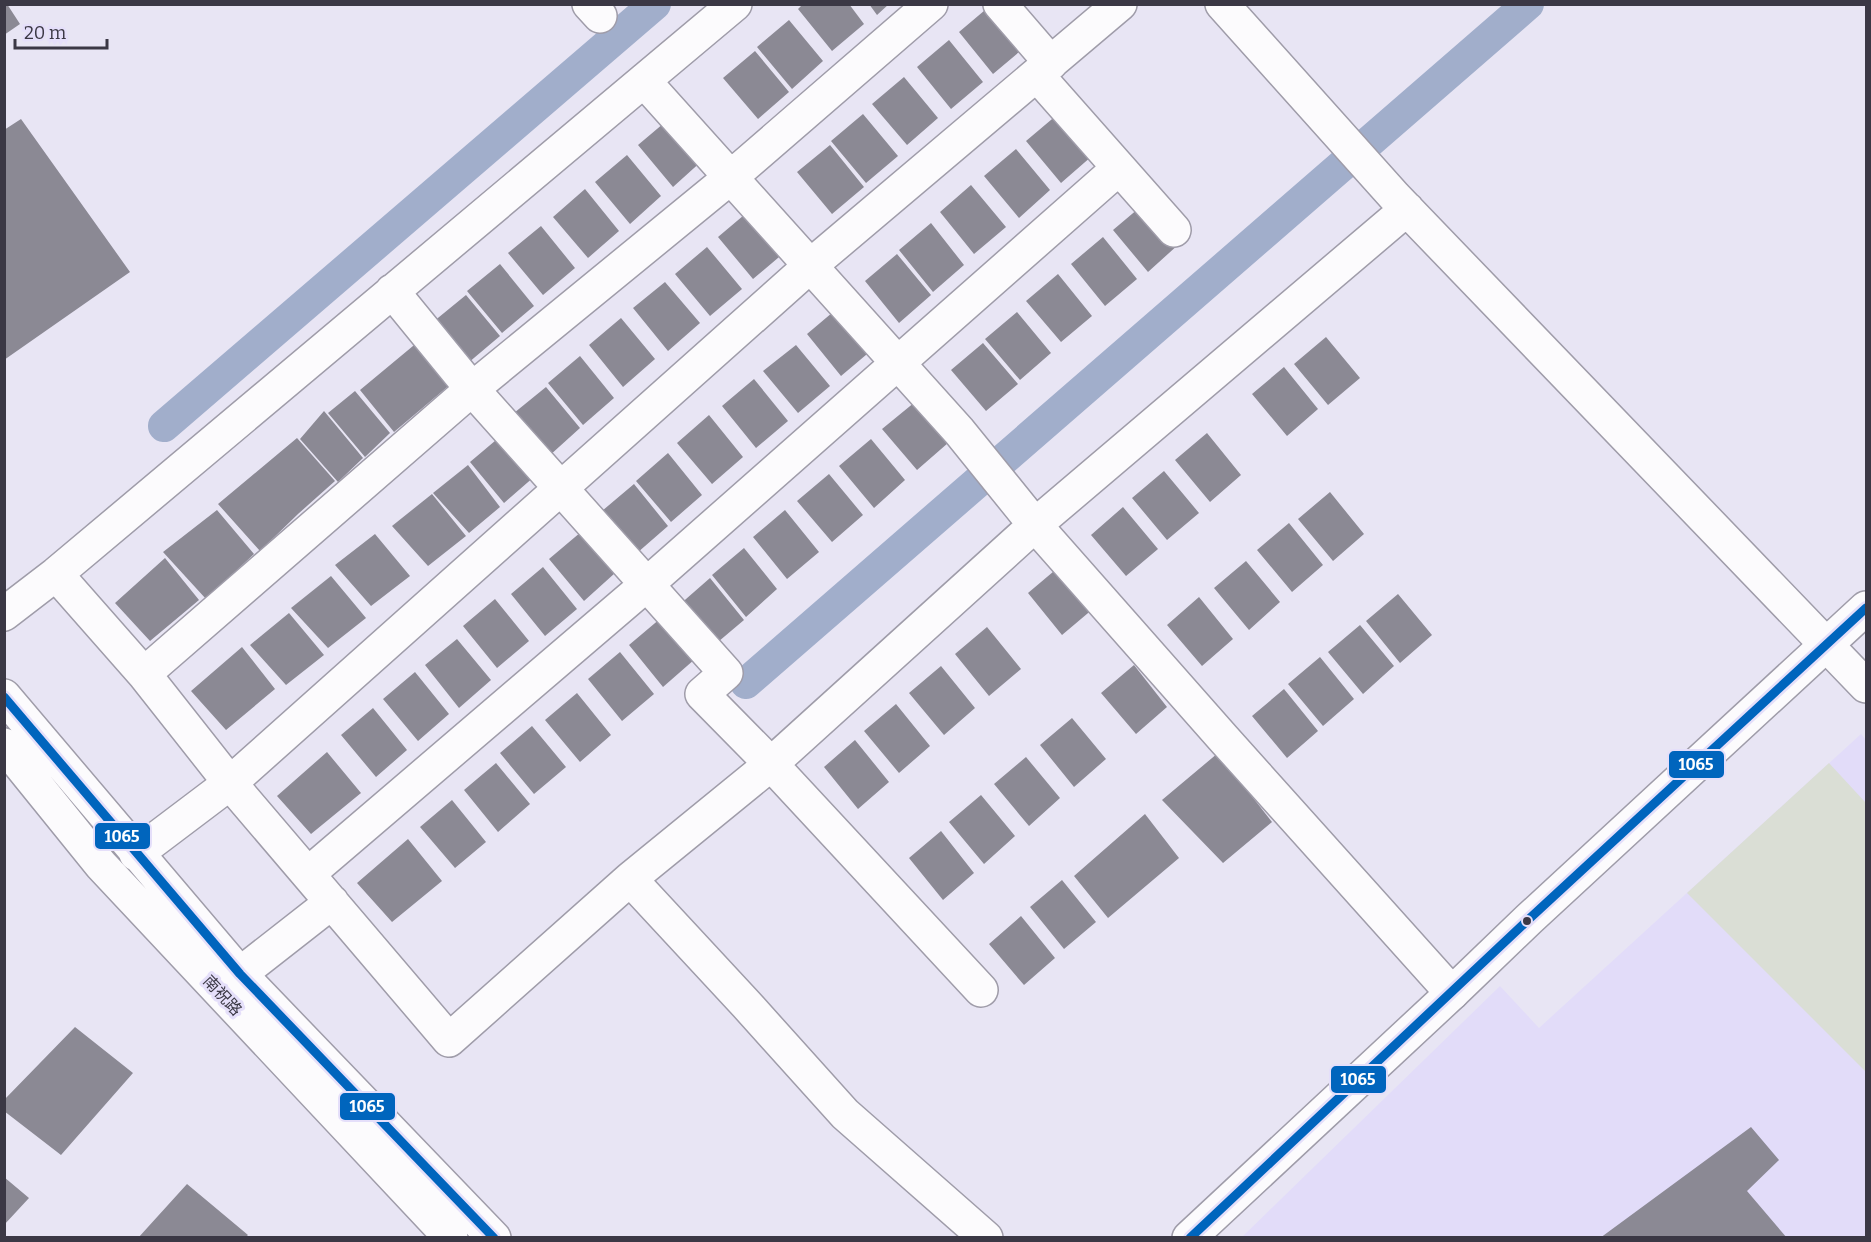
<svg xmlns="http://www.w3.org/2000/svg" width="1871" height="1242" viewBox="0 0 1871 1242" font-family="Bitter,'Noto Sans SC',serif">
<style>
.built{fill:#e2dcf9}
.green{fill:#daded5}
.lines{fill:none;stroke-linecap:round;stroke-linejoin:round}
.canal{stroke:#a1aecb;stroke-width:32}
.building{fill:#8b8994}
.minor-casing{stroke:#9f9ca9;stroke-width:36}
.tertiary-casing{stroke:#9f9ca9;stroke-width:36}
.secondary-casing{stroke:#9f9ca9;stroke-width:36}
.minor{stroke:#fcfbfd;stroke-width:33}
.tertiary{stroke:#fcfbfd;stroke-width:33}
.secondary{stroke:#fcfbfd;stroke-width:33}
.bus-1-casing{stroke:#e5dffa;stroke-width:14}
.bus-1{stroke:#0065bd;stroke-width:9}
.bus-dot{fill:#3b3845;stroke:#e5dffa;stroke-width:2}
.labels{text-anchor:middle;stroke-width:6;stroke-linejoin:round;paint-order:stroke}
.street-label{font-size:16px;fill:#3b3845;stroke:#e5dffa}
.line-badge{stroke:#e5dffa;stroke-width:2}
.badge-label{font-size:16px;text-anchor:middle;font-weight:bold;fill:#fff}
</style>
<rect width="100%" height="100%" fill="#e8e5f4"/>
<!-- built -->
<path class="built" d="M 1861,734 L 1866,740 L 1866,1237 L 1241,1238 L 1500,986 L 1539,1028 Z"/>
<!-- green -->
<path class="green" d="M 1829,763 L 1866,803 L 1866,1072 L 1687,893 Z"/>
<g class="lines">
<!-- canal -->
<path class="canal" d="M 164,426 L 655,4
M 746,683 L 1528,4"/>
</g>
<!-- building -->
<path class="building" d="M 4,4 L 7,4 L 20,24 L 4,35 Z
M 803,4 L 849,4 L 864,24 L 832,51 L 798,9 Z
M 869,4 L 889,4 L 877,15 Z
M 991,5 L 1025,47 L 993,74 L 959,32 Z
M 789,20 L 823,61 L 792,89 L 757,47 Z
M 949,40 L 983,82 L 951,109 L 917,67 Z
M 755,51 L 789,92 L 758,119 L 723,78 Z
M 904,77 L 938,118 L 907,145 L 872,104 Z
M 863,114 L 898,156 L 866,183 L 831,141 Z
M 1058,114 L 1092,156 L 1061,183 L 1026,141 Z
M 670,118 L 704,159 L 673,187 L 638,145 Z
M 21,119 L 130,272 L 4,360 L 4,130 Z
M 830,145 L 864,187 L 832,214 L 797,172 Z
M 1016,149 L 1050,190 L 1019,218 L 984,176 Z
M 627,155 L 661,196 L 630,224 L 595,182 Z
M 971,185 L 1006,227 L 974,254 L 940,212 Z
M 585,189 L 619,231 L 588,258 L 553,217 Z
M 1145,203 L 1179,244 L 1148,272 L 1113,230 Z
M 750,210 L 785,252 L 753,279 L 718,237 Z
M 931,223 L 964,265 L 933,292 L 899,250 Z
M 541,226 L 575,268 L 543,295 L 508,253 Z
M 1103,237 L 1137,279 L 1105,306 L 1071,264 Z
M 707,247 L 742,289 L 710,316 L 675,274 Z
M 897,254 L 931,295 L 899,323 L 865,281 Z
M 500,264 L 534,306 L 502,333 L 467,291 Z
M 1058,274 L 1092,316 L 1061,342 L 1026,301 Z
M 665,282 L 700,323 L 668,351 L 633,308 Z
M 466,295 L 500,336 L 468,363 L 433,322 Z
M 839,307 L 873,349 L 841,376 L 807,334 Z
M 1017,312 L 1051,353 L 1020,380 L 985,339 Z
M 621,318 L 655,359 L 623,387 L 589,345 Z
M 1326,337 L 1360,378 L 1328,405 L 1294,364 Z
M 419,341 L 452,383 L 394,432 L 360,390 Z
M 983,343 L 1018,384 L 986,411 L 951,370 Z
M 796,345 L 830,386 L 798,413 L 763,371 Z
M 580,356 L 614,398 L 583,425 L 548,383 Z
M 1284,367 L 1318,409 L 1287,436 L 1252,394 Z
M 754,379 L 788,421 L 756,448 L 722,406 Z
M 546,387 L 580,428 L 549,456 L 514,413 Z
M 355,391 L 390,433 L 365,457 L 328,413 Z
M 915,402 L 948,443 L 917,470 L 882,429 Z
M 324,411 L 363,458 L 338,482 L 300,439 Z
M 709,415 L 743,457 L 712,484 L 677,443 Z
M 1207,433 L 1241,475 L 1210,502 L 1175,460 Z
M 502,435 L 535,476 L 504,503 L 470,462 Z
M 297,438 L 335,481 L 298,514 L 260,551 L 218,504 Z
M 871,439 L 905,480 L 874,508 L 839,466 Z
M 668,453 L 702,495 L 671,522 L 636,481 Z
M 468,465 L 500,507 L 469,533 L 433,493 Z
M 1164,471 L 1199,513 L 1167,540 L 1132,498 Z
M 829,474 L 863,515 L 832,542 L 797,501 Z
M 634,484 L 668,526 L 637,553 L 602,511 Z
M 1330,492 L 1364,534 L 1333,561 L 1298,519 Z
M 432,494 L 466,536 L 428,566 L 392,526 Z
M 1123,507 L 1158,549 L 1126,576 L 1091,535 Z
M 217,510 L 254,554 L 206,599 L 163,552 Z
M 785,510 L 819,552 L 787,579 L 753,537 Z
M 1289,523 L 1323,565 L 1292,592 L 1257,550 Z
M 581,532 L 615,573 L 584,601 L 549,559 Z
M 375,534 L 410,576 L 371,606 L 335,565 Z
M 744,548 L 777,589 L 746,617 L 712,575 Z
M 165,558 L 199,600 L 150,641 L 115,603 Z
M 1246,561 L 1280,602 L 1249,630 L 1214,588 Z
M 1060,566 L 1094,608 L 1062,635 L 1028,593 Z
M 543,567 L 577,609 L 545,636 L 511,594 Z
M 331,576 L 366,618 L 328,648 L 291,608 Z
M 710,578 L 744,620 L 712,647 L 678,606 Z
M 1398,594 L 1432,635 L 1400,663 L 1366,621 Z
M 1199,597 L 1233,639 L 1202,666 L 1167,625 Z
M 495,599 L 529,641 L 497,668 L 463,626 Z
M 289,613 L 324,655 L 286,685 L 250,645 Z
M 661,618 L 695,659 L 663,687 L 629,645 Z
M 1360,625 L 1394,666 L 1363,694 L 1328,652 Z
M 987,627 L 1021,669 L 989,696 L 955,654 Z
M 457,639 L 491,680 L 459,708 L 425,665 Z
M 242,647 L 275,689 L 226,730 L 191,691 Z
M 620,652 L 654,694 L 622,721 L 588,679 Z
M 1320,657 L 1354,699 L 1323,726 L 1288,684 Z
M 1134,665 L 1167,707 L 1136,734 L 1101,693 Z
M 941,666 L 975,708 L 944,735 L 909,693 Z
M 415,672 L 449,714 L 418,741 L 383,699 Z
M 1284,689 L 1318,731 L 1287,758 L 1252,716 Z
M 577,693 L 611,735 L 580,762 L 545,720 Z
M 896,704 L 930,746 L 899,773 L 864,731 Z
M 373,708 L 407,750 L 376,777 L 341,735 Z
M 1072,718 L 1106,759 L 1074,787 L 1040,745 Z
M 532,726 L 566,767 L 534,794 L 500,753 Z
M 855,740 L 889,782 L 858,809 L 824,767 Z
M 327,752 L 361,793 L 311,834 L 277,796 Z
M 1218,753 L 1272,822 L 1223,863 L 1162,800 Z
M 1026,757 L 1060,798 L 1029,826 L 994,784 Z
M 496,763 L 530,804 L 498,832 L 464,790 Z
M 981,795 L 1015,836 L 984,864 L 949,822 Z
M 452,800 L 486,842 L 455,868 L 420,827 Z
M 1145,814 L 1179,858 L 1108,918 L 1074,876 Z
M 941,831 L 974,873 L 943,900 L 909,858 Z
M 408,839 L 442,881 L 392,922 L 357,883 Z
M 1062,880 L 1096,922 L 1064,949 L 1030,907 Z
M 1021,916 L 1055,958 L 1024,985 L 989,944 Z
M 75,1027 L 133,1073 L 61,1155 L 4,1111 L 4,1100 Z
M 1751,1127 L 1779,1160 L 1747,1191 L 1787,1238 L 1600,1238 Z
M 4,1177 L 29,1198 L 4,1225 Z
M 187,1184 L 248,1235 L 245,1238 L 138,1238 Z"/>
<g class="lines">
<defs>
<path id="minor" d="M 589,4 L 600,16
M 1000,4 L 1051,63
M 1222,4 L 1395,197 L 1866,686
M 1037,75 L 1174,230
M 644,81 L 959,431 L 1035,525 L 1223,738 L 1452,993
M 392,291 L 472,389 L 726,673 L 702,694 L 771,764 L 630,879 L 746,1004 L 845,1114 L 986,1238
M 56,574 L 144,674 L 472,389 L 731,177 L 931,4
M 4,614 L 56,574 L 735,4
M 144,674 L 230,783 L 449,1040 L 630,879
M 136,854 L 230,783 L 810,266 L 1120,4
M 308,874 L 646,585 L 1119,168
M 240,974 L 332,902
M 981,990 L 771,764 L 1035,525 L 1407,209"/>
<path id="tertiary" d="M 1189,1238 L 1452,993 L 1529,919 L 1866,608"/>
<path id="secondary" d="M 4,696 L 240,974 L 494,1238
M 4,745 L 101,865 L 451,1238"/>
</defs>
<!-- minor casing -->
<use href="#minor" class="minor-casing"/>
<!-- tertiary casing -->
<use href="#tertiary" class="tertiary-casing"/>
<!-- secondary casing -->
<use href="#secondary" class="secondary-casing"/>
<!-- minor -->
<use href="#minor" class="minor"/>
<!-- tertiary -->
<use href="#tertiary" class="tertiary"/>
<!-- secondary -->
<use href="#secondary" class="secondary"/>
<defs>
<path id="bus-1" d="M 4,697 L 240,974 L 494,1238
M 1190,1238 L 1529,919 L 1866,608"/>
</defs>
<!-- bus-1 casing -->
<use href="#bus-1" class="bus-1-casing"/>
<!-- bus-1 -->
<use href="#bus-1" class="bus-1"/>
</g>
<!-- markers -->
<circle class="bus-dot" cx="1527" cy="921" r="5"/>
<g class="labels">
<!-- street labels -->
<g class="street-label">
<text transform="translate(223 995) rotate(47)" y="6">南祝路</text>
</g>
</g>
<g class="line-badge">
<rect x="1668" y="750" width="57" height="29" rx="6" fill="#0065bd"/>
<rect x="94" y="822" width="57" height="28" rx="6" fill="#0065bd"/>
<rect x="1330" y="1065" width="57" height="29" rx="6" fill="#0065bd"/>
<rect x="339" y="1092" width="57" height="29" rx="6" fill="#0065bd"/>
</g>
<g class="badge-label">
<text x="1696" y="770">1065</text>
<text x="122" y="842">1065</text>
<text x="1358" y="1085">1065</text>
<text x="367" y="1112">1065</text>
</g>
<!-- border -->
<rect width="1871" height="1242" fill="none" stroke="#3b3845" stroke-width="12"/>
<!-- scale -->
<path d="M15 39v9h92v-9" fill="none" stroke="#3b3845" stroke-width="3"/>
<text x="24" y="39" font-size="18" fill="#3b3845" stroke="#e5dffa" stroke-width="4.5" paint-order="stroke">20 m</text>
</svg>
